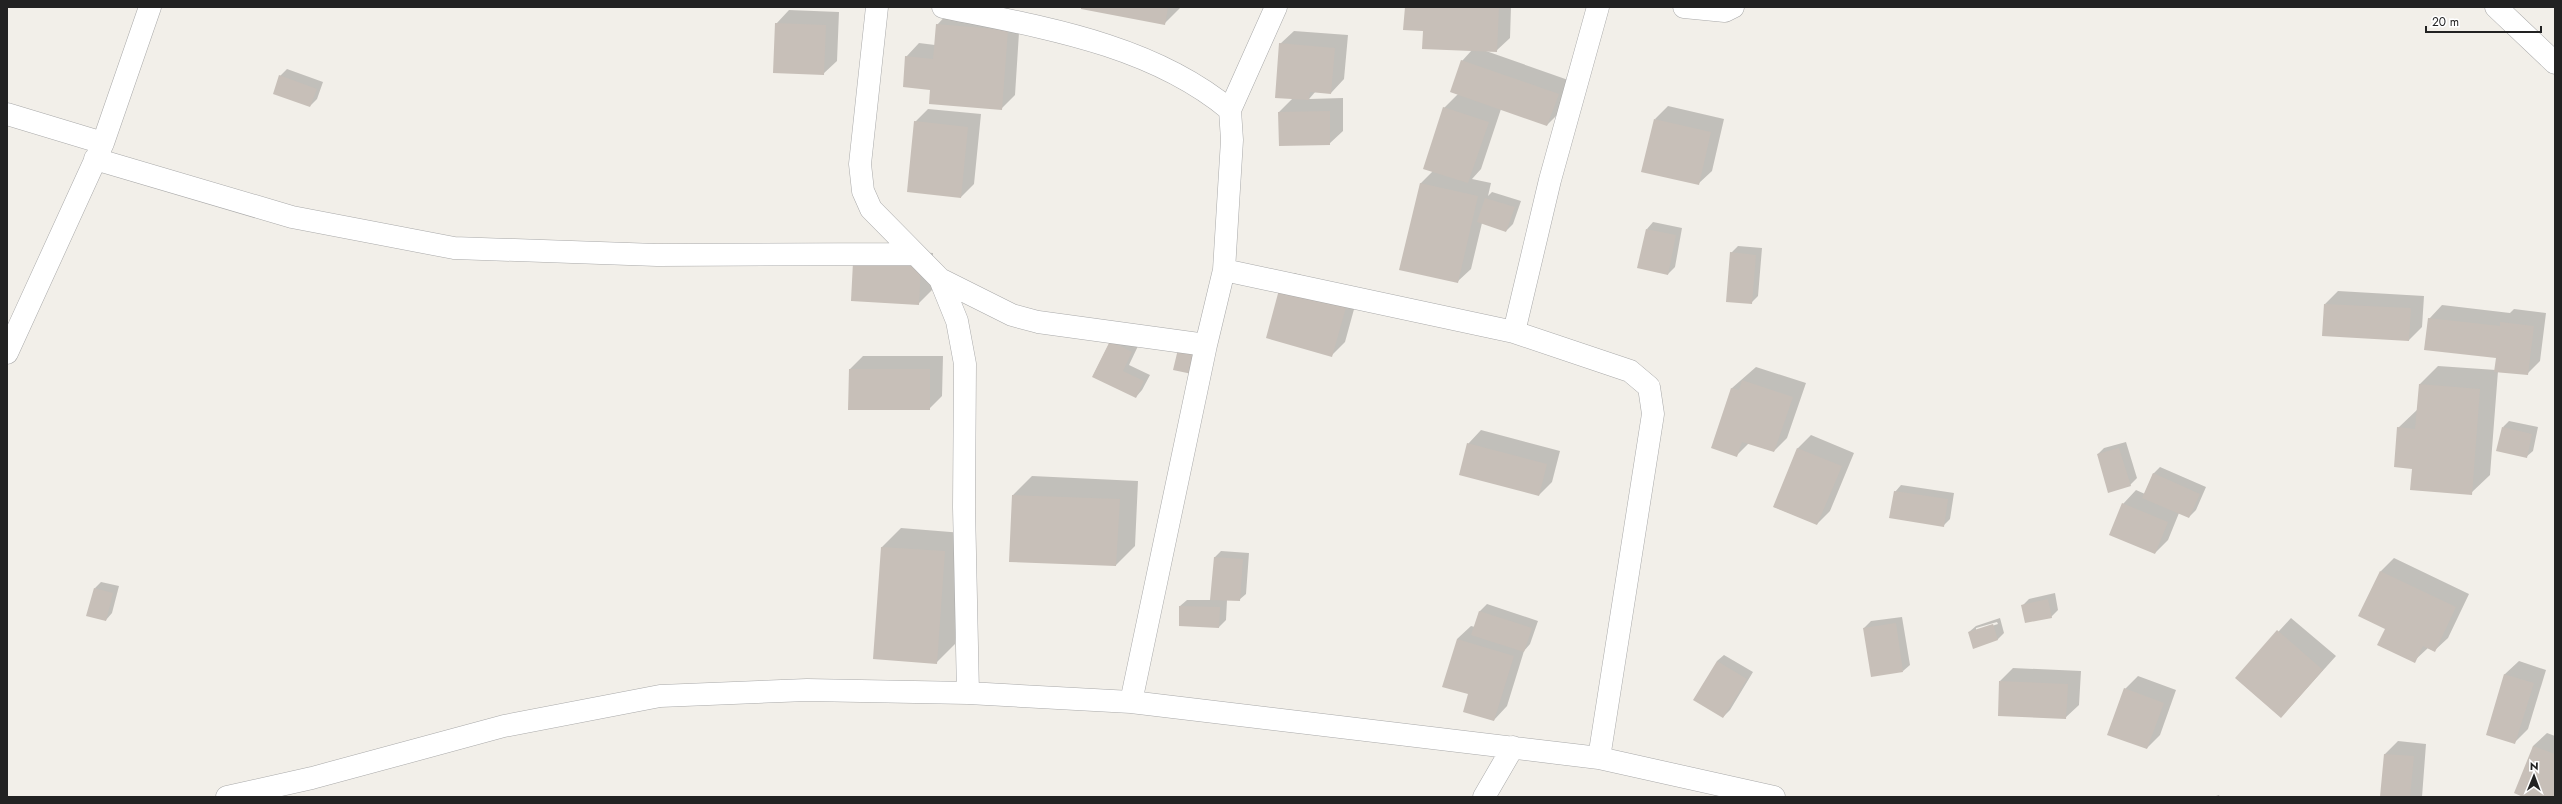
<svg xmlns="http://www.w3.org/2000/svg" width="2562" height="804" viewBox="0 0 2562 804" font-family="Jost,sans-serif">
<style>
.shadow{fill:#0003;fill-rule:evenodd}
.building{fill:#c7bfb8}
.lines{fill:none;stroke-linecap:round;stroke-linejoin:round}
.minor-casing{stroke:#a9a9a9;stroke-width:23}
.minor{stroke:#fff;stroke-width:22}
</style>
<rect width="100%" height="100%" fill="#f2efe9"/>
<!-- shadow -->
<path class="shadow" d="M 1082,7 L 1181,7 L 1164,24 Z
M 1406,7 L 1511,7 L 1510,38 L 1496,51 L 1486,51 L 1571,81 L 1560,112 L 1547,125 L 1501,109 L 1481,169 L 1472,179 L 1491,183 L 1488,196 L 1492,192 L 1521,201 L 1513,224 L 1506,231 L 1482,223 L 1471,269 L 1457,282 L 1400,269 L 1421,183 L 1433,171 L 1444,108 L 1458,94 L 1462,61 L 1472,50 L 1424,30 Z
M 789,10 L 839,12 L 837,61 L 823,74 L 776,24 Z
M 950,11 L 1020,17 L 1015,95 L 1002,108 L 931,89 L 906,57 L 919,43 L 935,45 L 937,25 Z
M 1294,31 L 1348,35 L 1344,79 L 1331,93 L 1316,91 L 1309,99 L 1343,98 L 1343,131 L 1329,144 L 1279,112 L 1293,98 L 1280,44 Z
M 287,69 L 323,82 L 317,99 L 310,106 L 280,76 Z
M 1668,106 L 1724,119 L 1712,171 L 1698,184 L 1655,119 Z
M 928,109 L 981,114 L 974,184 L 961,197 L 915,122 Z
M 1653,222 L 1682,228 L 1675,267 L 1668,274 L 1647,229 Z
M 1738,246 L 1762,248 L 1758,296 L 1751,303 L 1731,253 Z
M 867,249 L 933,253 L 932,290 L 918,304 Z
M 1294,273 L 1359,291 L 1345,342 L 1332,355 L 1281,287 Z
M 2338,291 L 2424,296 L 2422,327 L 2409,340 L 2325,304 Z
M 2442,305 L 2510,313 L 2514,309 L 2546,313 L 2540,361 L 2527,374 L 2498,371 L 2490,475 L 2471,493 L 2413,468 L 2398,428 L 2418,409 L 2420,384 L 2438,366 L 2496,370 L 2497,357 L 2429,319 Z
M 1110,342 L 1138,346 L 1129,365 L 1150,375 L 1142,390 L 1136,397 L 1093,376 Z
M 863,356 L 943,356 L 942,396 L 929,409 L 849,409 L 850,369 Z
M 1756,367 L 1806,383 L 1787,438 L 1774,451 L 1749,443 L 1736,456 L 1732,388 Z
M 2509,421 L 2538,427 L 2533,451 L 2526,457 L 2503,427 Z
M 1481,430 L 1560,451 L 1552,482 L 1539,495 L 1468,444 Z
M 1811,435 L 1854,453 L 1830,511 L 1817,524 L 1774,507 L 1798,448 Z
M 2126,442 L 2137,478 L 2130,485 L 2098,454 L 2104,448 Z
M 2160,467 L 2206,487 L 2196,510 L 2189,517 L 2179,513 L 2168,540 L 2155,553 L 2123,504 L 2136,490 L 2145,494 L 2153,474 Z
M 1032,476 L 1138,481 L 1135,546 L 1116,565 L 1010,561 L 1013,495 Z
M 1901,485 L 1954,493 L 1950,519 L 1943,526 L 1895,492 Z
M 901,528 L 963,533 L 955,644 L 936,663 L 874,658 L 882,547 Z
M 1221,551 L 1249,553 L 1246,594 L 1239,600 L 1227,600 L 1226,620 L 1219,627 L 1180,606 L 1187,600 L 1211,600 L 1215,557 Z
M 2394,558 L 2469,594 L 2448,638 L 2434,651 L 2428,648 L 2414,661 L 2387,628 L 2381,571 Z
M 101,582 L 119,586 L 112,613 L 106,620 L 95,588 Z
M 2055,593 L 2058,610 L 2051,617 L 2022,606 L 2029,599 Z
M 1487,604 L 1538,621 L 1530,644 L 1524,651 L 1507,706 L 1494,720 L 1469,693 L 1457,639 L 1471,626 L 1475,627 L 1480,611 Z
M 1902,617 L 1910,665 L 1903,671 L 1864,628 L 1871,621 Z
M 2000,618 L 2004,633 L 1998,639 L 1974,647 L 1969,632 L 1976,626 ZM 1997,622 L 1998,624 L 1976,631 L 1976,628 Z
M 2291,618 L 2336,656 L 2281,717 L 2236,678 Z
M 1724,655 L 1753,672 L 1730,710 L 1723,717 L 1717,661 Z
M 2519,661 L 2546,670 L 2528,729 L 2515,742 L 2487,734 L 2505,674 Z
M 2013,668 L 2081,671 L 2079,705 L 2065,718 L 2000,681 Z
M 2138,676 L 2176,690 L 2160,735 L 2147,748 L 2125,689 Z
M 2547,733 L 2555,736 L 2555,797 L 2526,797 L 2533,746 Z
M 2398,741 L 2426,744 L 2422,797 L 2381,797 L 2385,754 Z
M 2219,795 L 2220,797 L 2213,797 Z"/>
<!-- building -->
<path class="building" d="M 1081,7 L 1168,7 L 1165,25 L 1081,9 Z
M 1405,7 L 1499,7 L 1497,52 L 1422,49 L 1423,31 L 1403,30 Z
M 775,23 L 826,25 L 824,75 L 773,73 Z
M 936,24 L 1008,30 L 1002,110 L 929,104 L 930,90 L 903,87 L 905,56 L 933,59 Z
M 1279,43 L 1335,48 L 1331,94 L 1310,92 L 1309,100 L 1275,98 Z
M 1461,60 L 1559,94 L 1547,126 L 1450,92 Z
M 279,75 L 317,89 L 310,107 L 273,94 Z
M 1443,107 L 1489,122 L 1468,183 L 1423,169 Z
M 1330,111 L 1330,145 L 1279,146 L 1278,112 Z
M 1654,119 L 1711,132 L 1699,185 L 1641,172 Z
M 914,121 L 968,127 L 961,198 L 907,192 Z
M 1420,183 L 1478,196 L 1458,283 L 1399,270 Z
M 1485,198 L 1515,207 L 1506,232 L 1477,222 Z
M 1646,229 L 1676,235 L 1668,275 L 1637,268 Z
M 1730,252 L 1756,255 L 1752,304 L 1726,302 Z
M 853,262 L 921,266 L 919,305 L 851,301 Z
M 1280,286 L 1347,304 L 1332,357 L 1266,338 Z
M 2324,304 L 2411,308 L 2409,341 L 2322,336 Z
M 2428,318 L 2500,326 L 2500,322 L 2534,326 L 2528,375 L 2494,372 L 2496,358 L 2424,350 Z
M 1110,341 L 1132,352 L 1123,371 L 1144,381 L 1136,398 L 1092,377 Z
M 1179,345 L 1197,349 L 1192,374 L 1173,370 Z
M 849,369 L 930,369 L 930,410 L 848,410 Z
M 1742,380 L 1793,397 L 1774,452 L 1742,442 L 1737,457 L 1711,448 L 1731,388 L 1739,390 Z
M 2419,384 L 2480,389 L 2472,495 L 2410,490 L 2412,469 L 2394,467 L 2397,427 L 2415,429 Z
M 2502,427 L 2532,434 L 2527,458 L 2496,451 Z
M 1467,443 L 1547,464 L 1539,496 L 1459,475 Z
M 1797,448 L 1842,466 L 1817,525 L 1773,507 Z
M 2119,448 L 2131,486 L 2108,493 L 2097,454 Z
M 2153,473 L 2200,494 L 2189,518 L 2142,498 Z
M 1894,491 L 1948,499 L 1944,527 L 1889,518 Z
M 1012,495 L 1120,499 L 1116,566 L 1009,562 Z
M 2122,503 L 2168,522 L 2155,554 L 2109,535 Z
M 881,547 L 945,551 L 937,664 L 873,659 Z
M 1214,557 L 1243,559 L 1240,601 L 1210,600 Z
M 2380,571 L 2456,607 L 2435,652 L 2423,646 L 2415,663 L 2377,645 L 2385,629 L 2358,616 Z
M 94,588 L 113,593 L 106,621 L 86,616 Z
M 2048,599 L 2052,618 L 2025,623 L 2021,605 Z
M 1179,606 L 1220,607 L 1219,628 L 1179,626 Z
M 1479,611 L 1532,628 L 1524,652 L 1471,635 Z
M 1896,623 L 1903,672 L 1871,677 L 1863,628 Z
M 1993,624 L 1998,640 L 1973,649 L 1968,632 Z
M 2277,630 L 2323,670 L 2281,718 L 2235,678 Z
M 1457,639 L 1514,656 L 1494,721 L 1463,712 L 1468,694 L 1442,687 Z
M 1717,661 L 1747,679 L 1723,718 L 1693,700 Z
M 2504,674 L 2534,683 L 2515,744 L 2486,735 Z
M 1999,681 L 2068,684 L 2066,719 L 1998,716 Z
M 2124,688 L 2164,703 L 2147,749 L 2107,735 Z
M 2533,746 L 2555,754 L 2555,797 L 2523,797 L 2514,793 Z
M 2384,754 L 2414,756 L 2410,797 L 2380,797 Z"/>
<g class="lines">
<defs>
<path id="minor" d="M 877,7 L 860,164 L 863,191 L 871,209 L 940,279 L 957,321 L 965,364 L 964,507 L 968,693
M 943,7 C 1041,27 1151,44 1230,110 L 1232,140 L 1224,270 L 1206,345 L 1131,702
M 1684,7 L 1725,11 L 1733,7
M 2496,7 L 2555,63
M 1230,110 L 1276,7
M 7,114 L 103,143
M 95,159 L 292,217 L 454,248 L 657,255 L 914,254
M 1224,270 L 1514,332 L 1630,371 L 1649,387 L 1653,414 L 1599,758
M 940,279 L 1012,315 L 1038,322 L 1206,345
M 1514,332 L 1550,180 L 1598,7
M 7,353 L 103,143 L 150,7
M 227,797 L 312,778 L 504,726 L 660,696 L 807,690 L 968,693 L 1131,702 L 1599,758 L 1774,797
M 1484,797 L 1513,747"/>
</defs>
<!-- minor casing -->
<use href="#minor" class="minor-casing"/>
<!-- minor -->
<use href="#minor" class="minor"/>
</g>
<!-- border -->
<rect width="2562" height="804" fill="none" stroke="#222222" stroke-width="16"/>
<!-- north arrow -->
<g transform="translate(2534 776) rotate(1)" stroke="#ffffff" stroke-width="3" paint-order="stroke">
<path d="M0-3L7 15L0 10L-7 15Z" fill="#222222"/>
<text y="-6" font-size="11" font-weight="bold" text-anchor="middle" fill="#222222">N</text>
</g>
<!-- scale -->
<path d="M2426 26v6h115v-6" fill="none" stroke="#222222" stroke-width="2"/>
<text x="2432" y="26" font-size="12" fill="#222222" stroke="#ffffff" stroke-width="3" paint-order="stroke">20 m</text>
</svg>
